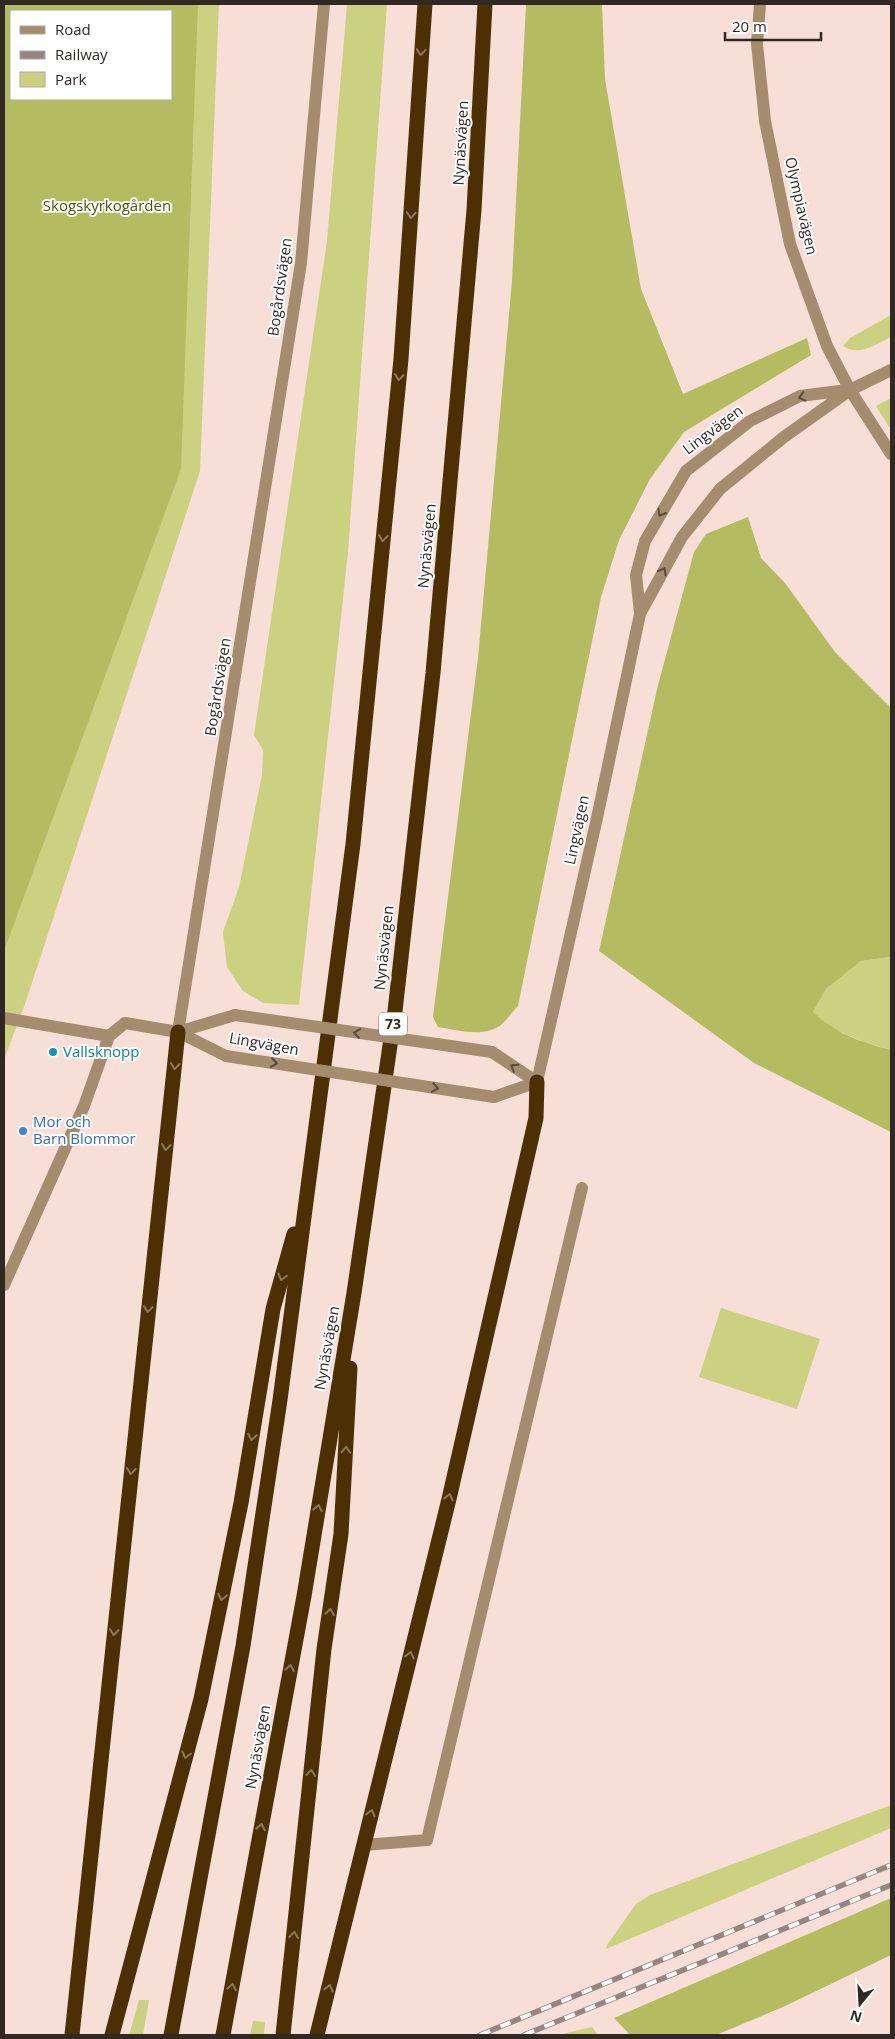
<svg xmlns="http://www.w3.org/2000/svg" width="895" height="2039" viewBox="0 0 895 2039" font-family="'Open Sans',sans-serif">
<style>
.green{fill:#cbd181;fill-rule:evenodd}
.forest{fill:#b5bb60;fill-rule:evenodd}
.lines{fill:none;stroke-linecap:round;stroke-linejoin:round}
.minor{stroke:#a58c6e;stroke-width:12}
.highway{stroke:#4c3003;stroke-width:15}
.rail-casing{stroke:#97857f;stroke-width:5.5}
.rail{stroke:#fff;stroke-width:4;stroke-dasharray:11;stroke-linecap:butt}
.minor-bridge{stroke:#a58c6e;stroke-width:12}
.oneway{stroke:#8b785b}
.oneway2{stroke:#5a4b3e}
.culture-dot{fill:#0f9aa8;stroke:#fff;stroke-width:2}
.shop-dot{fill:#3f7fe0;stroke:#fff;stroke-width:2}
.labels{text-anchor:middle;stroke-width:4;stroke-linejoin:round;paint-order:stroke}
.shield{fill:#fff;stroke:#6f6866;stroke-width:1}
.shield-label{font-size:14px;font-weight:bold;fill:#312824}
.street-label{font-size:15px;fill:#312824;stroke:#fff}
.park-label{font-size:15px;fill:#50530e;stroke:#fff}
.culture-label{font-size:15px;fill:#0d838f;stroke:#fff;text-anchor:start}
.shop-label{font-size:15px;fill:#366cbe;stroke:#fff;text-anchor:start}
</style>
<rect width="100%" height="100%" fill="#f7ded6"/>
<!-- green -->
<path class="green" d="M 4,4 L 219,4 L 200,471 L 25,1004 L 4,1060 ZM 11,11 L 171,11 L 171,99 L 11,99 Z
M 347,4 L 387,4 L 348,552 L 299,1005 L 263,1003 L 243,991 L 227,967 L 223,932 L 239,887 L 262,775 L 263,750 L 254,735 L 327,241 Z
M 891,315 L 891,337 C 876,344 859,357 843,346 L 850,338 Z
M 891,398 L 891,426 L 889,427 L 876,406 Z
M 891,957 L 891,1050 L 864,1042 L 829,1027 L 813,1012 L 826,989 L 861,961 Z
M 721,1308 L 820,1339 L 797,1409 L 699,1377 Z
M 891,1805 L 891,1828 L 606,1949 L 607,1945 L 636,1904 L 650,1895 Z
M 139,2000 L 149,2000 L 143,2035 L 129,2035 Z
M 253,2021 L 265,2022 L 264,2035 L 250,2035 Z
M 592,2027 L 598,2035 L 562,2035 L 566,2033 Z"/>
<!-- forest -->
<path class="forest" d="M 4,4 L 198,4 L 181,469 L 4,951 ZM 11,11 L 171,11 L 171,99 L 11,99 Z
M 526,4 L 602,4 L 605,79 L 641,289 L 683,394 L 807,338 L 811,355 L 684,432 L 650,479 L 619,540 L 601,597 L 518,1006 C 513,1011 508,1018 503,1023 C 486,1039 458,1030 438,1027 L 433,1017 L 478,658 L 512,281 Z
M 748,517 L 761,558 L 785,583 L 835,652 L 891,708 L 891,957 L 861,961 L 826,989 L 813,1012 C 836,1034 861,1042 891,1050 L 891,1132 L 754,1063 L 599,951 L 658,685 L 694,552 L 706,534 Z
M 891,1898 L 891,1955 L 783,2007 L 716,2035 L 630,2035 L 614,2018 Z"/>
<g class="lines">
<!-- minor -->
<path class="minor" d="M 760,4 L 757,44 L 765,121 L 790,244 L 827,346 L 850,390 L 891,454
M 640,613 L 636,575 L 645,541 L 686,471 L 750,421 L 800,396 L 847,390
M 4,1018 L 109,1036
M 178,1032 L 301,263 L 324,4
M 178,1032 L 235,1015
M 492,1052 L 537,1082
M 537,1082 L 597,818 L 640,614 L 682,537 L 720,489 L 784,437 L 850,390 L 891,370
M 494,1097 L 537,1082
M 4,1285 L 84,1106 L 109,1036 L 125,1023 L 178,1032 L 226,1056
M 364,1845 L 427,1840 L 582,1188"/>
<!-- highway -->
<path class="highway" d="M 72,2035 L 178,1032
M 112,2035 L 201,1699 L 241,1503 L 273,1309 L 294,1234
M 171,2035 L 243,1646 L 280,1400 L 353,844 L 401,359 L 425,4
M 223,2035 L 304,1596 L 354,1293 L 395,1011 L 433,673 L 474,210 L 485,4
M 283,2035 L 324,1649 L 341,1534 L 350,1368
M 317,2035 L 449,1499 L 536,1118 L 537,1082"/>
<defs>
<path id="rail" d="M 480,2035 L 891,1865
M 524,2035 L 891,1885"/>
</defs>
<!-- rail casing -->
<use href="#rail" class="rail-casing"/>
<!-- rail -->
<use href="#rail" class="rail"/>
<!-- minor-bridge -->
<path class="minor-bridge" d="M 235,1015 L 492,1052
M 226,1056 L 494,1097"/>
</g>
<!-- one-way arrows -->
<defs><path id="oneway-chevron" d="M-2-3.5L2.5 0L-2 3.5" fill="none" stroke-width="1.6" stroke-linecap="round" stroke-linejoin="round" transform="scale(1.25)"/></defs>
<g class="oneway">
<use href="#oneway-chevron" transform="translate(421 52) rotate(94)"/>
<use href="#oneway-chevron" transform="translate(411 215) rotate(94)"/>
<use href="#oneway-chevron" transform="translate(399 377) rotate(96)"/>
<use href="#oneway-chevron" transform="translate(383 538) rotate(96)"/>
<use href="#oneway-chevron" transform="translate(175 1066) rotate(96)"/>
<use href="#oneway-chevron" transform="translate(166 1147) rotate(96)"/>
<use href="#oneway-chevron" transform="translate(282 1277) rotate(106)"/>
<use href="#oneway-chevron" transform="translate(148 1309) rotate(96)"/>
<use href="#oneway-chevron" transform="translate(252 1437) rotate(99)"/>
<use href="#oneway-chevron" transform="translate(346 1450) rotate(-87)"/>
<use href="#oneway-chevron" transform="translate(131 1471) rotate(96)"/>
<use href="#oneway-chevron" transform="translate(449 1497) rotate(-77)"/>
<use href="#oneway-chevron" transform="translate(318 1508) rotate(-80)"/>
<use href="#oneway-chevron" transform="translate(222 1597) rotate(101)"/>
<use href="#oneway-chevron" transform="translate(330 1612) rotate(-81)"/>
<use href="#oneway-chevron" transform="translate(114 1632) rotate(96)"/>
<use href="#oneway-chevron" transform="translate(410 1655) rotate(-76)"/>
<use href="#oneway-chevron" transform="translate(290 1668) rotate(-80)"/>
<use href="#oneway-chevron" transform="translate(186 1755) rotate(105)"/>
<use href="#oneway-chevron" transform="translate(311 1773) rotate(-84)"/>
<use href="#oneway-chevron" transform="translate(371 1813) rotate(-76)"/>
<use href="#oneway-chevron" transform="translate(261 1827) rotate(-80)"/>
<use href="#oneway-chevron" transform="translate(294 1935) rotate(-84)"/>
<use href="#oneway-chevron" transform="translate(232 1987) rotate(-80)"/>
<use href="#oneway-chevron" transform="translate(329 1988) rotate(-76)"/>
</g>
<g class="oneway2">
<use href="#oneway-chevron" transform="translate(802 397) rotate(165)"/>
<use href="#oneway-chevron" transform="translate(661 513) rotate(120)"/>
<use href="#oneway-chevron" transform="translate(663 571) rotate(-61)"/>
<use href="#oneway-chevron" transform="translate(357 1033) rotate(-172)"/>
<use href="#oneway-chevron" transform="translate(274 1063) rotate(9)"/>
<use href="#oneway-chevron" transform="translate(514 1067) rotate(-147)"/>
<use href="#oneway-chevron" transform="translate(435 1088) rotate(9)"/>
</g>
<!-- markers -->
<circle class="culture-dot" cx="53" cy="1052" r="5"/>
<circle class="shop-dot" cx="23" cy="1131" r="5"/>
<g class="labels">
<!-- shield labels -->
<rect class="shield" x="379" y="1012.5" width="28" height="23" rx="4"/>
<g class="shield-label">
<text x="393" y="1029">73</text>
</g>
<!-- street labels -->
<g class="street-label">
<text transform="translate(461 143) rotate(-87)" y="5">Nynäsvägen</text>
<text transform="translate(801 206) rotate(77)" y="5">Olympiavägen</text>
<text transform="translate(280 287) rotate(-82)" y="5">Bogårdsvägen</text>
<text transform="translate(713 430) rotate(-37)" y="5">Lingvägen</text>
<text transform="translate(427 546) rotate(-85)" y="5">Nynäsvägen</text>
<text transform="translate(218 687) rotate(-81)" y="5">Bogårdsvägen</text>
<text transform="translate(577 830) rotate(-78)" y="5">Lingvägen</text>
<text transform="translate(384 948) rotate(-84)" y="5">Nynäsvägen</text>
<text transform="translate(264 1044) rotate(10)" y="5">Lingvägen</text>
<text transform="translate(327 1348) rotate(-80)" y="5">Nynäsvägen</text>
<text transform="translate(258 1747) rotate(-80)" y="5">Nynäsvägen</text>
</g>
<!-- park labels -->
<g class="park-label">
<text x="107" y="211">Skogskyrkogården</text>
</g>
<!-- culture labels -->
<g class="culture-label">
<text x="63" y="1057">Vallsknopp</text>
</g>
<!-- shop labels -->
<g class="shop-label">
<text x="33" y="1127">Mor och<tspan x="33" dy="17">Barn Blommor</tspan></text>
</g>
</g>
<!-- border -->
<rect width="895" height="2039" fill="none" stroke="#312824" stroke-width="10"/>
<!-- legend -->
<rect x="10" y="10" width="162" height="90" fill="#ffffff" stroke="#ada9a7"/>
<rect x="20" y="26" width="25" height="8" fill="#a58c6e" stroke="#ada9a7"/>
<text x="55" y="35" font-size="15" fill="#312824">Road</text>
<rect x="20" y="51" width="25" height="8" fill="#97857f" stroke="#ada9a7"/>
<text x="55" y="60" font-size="15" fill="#312824">Railway</text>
<rect x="20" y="72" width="25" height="15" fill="#cbd181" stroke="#ada9a7"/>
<text x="55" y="85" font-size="15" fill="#312824">Park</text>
<!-- north arrow -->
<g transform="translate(860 2004) rotate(198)" stroke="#ffffff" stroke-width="4" paint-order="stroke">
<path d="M0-4L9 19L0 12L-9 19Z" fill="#312824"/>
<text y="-8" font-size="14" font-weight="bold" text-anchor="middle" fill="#312824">N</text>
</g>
<!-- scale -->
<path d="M725 32v8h96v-8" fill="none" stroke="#312824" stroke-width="2.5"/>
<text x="732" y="32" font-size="15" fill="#312824" stroke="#ffffff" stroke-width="4" paint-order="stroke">20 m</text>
</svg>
